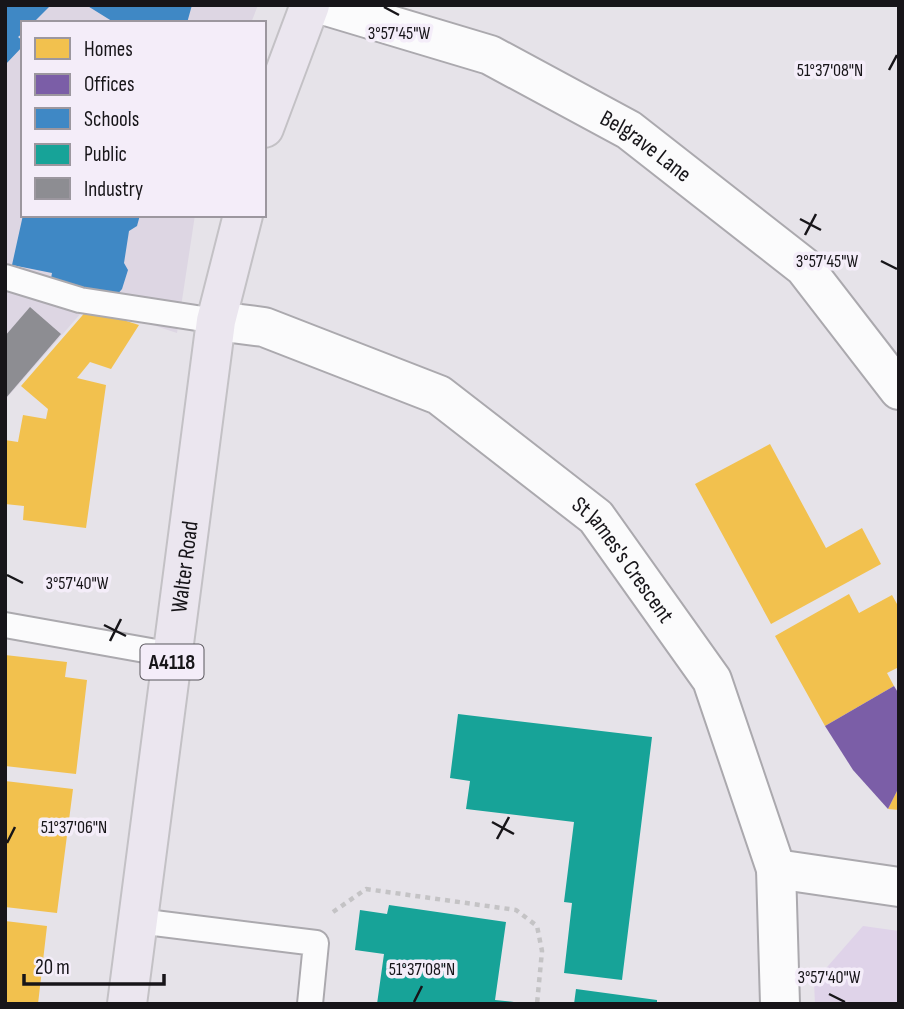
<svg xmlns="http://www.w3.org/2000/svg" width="904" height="1009" viewBox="0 0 904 1009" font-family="'Sofia Sans Condensed',sans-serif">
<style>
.built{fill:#ddd6e3}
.green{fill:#dfd3e9}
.homes{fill:#f2c14e}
.offices{fill:#7b5ea7}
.schools{fill:#3f88c5}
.public{fill:#17a398}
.industry{fill:#8d8d92}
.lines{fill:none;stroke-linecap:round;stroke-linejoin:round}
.service-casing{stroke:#aba9ae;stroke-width:28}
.minor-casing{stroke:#aba9ae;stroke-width:42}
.primary-casing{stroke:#c3c1c5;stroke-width:42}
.path{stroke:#c4c3c5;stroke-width:4.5;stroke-dasharray:5 5;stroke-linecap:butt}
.service{stroke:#fbfbfc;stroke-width:24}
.minor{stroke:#fbfbfc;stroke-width:38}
.primary{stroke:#ebe6ef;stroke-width:38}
.ticks{fill:none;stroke:#171519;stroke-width:2.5}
.labels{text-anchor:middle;stroke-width:7;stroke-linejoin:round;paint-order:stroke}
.shield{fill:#f4edf9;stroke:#59565c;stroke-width:2}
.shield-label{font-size:21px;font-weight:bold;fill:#171519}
.street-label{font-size:23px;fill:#171519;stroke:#f4edf9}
.ticks-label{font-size:18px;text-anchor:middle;fill:#171519;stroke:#f4edf9;stroke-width:7;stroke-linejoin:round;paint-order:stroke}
</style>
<rect width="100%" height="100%" fill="#e6e3e9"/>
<!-- built -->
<path class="built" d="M 5,5 L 258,5 L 251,23 L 23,23 L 23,215 L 195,215 L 177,333 L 89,304 L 5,400 Z"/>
<!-- green -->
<path class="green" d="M 863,926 L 899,931 L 899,1004 L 815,1004 L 814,982 Z"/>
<!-- homes -->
<path class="homes" d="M 88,309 L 139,325 L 111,369 L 90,362 L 77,378 L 106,385 L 86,528 L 23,520 L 24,506 L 5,504 L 5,440 L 18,442 L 23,415 L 46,419 L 48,409 L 21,386 Z
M 770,444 L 826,548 L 862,528 L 881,564 L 771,624 L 695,484 Z
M 849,594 L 859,613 L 892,595 L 897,604 L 899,603 L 899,667 L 887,673 L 894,686 L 825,726 L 775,636 Z
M 5,655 L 67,662 L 65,677 L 87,680 L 76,774 L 5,766 Z
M 5,781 L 73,789 L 57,913 L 5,907 Z
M 899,787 L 899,810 L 888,809 Z
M 5,921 L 47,926 L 38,1004 L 5,1004 Z"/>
<!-- offices -->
<path class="offices" d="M 894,686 L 899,694 L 899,787 L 888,809 L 853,770 L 825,726 Z"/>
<!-- schools -->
<path class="schools" d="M 5,5 L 51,5 L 33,23 L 23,23 L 23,33 L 18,37 L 23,41 L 23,46 L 5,65 Z
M 86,5 L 192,5 L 187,23 L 115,23 Z
M 23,215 L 140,215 L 137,226 L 129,231 L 124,263 L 128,270 L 122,289 L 115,297 L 50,284 L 52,273 L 12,265 Z"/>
<!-- public -->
<path class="public" d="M 458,714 L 652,737 L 622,980 L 564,973 L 572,903 L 564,902 L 574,822 L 466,809 L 470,781 L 450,778 Z
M 389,905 L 506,922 L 495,1000 L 514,1002 L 514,1004 L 377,1004 L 384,954 L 355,950 L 360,910 L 387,914 Z
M 576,989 L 657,1000 L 657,1004 L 574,1004 Z"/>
<!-- industry -->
<path class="industry" d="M 30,307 L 61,334 L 5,399 L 5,336 Z"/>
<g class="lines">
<defs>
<path id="service" d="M 5,277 L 80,300 L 216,321
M 5,625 L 173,655
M 138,921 L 316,943 L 310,1004"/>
<g id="minor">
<path id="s1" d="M 323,5 L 490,55 L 629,130 L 804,267 L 899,390"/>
<path id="s2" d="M 216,321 L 264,327 L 439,395 L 596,517 L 712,680 L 776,869 L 780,1004"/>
<path d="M 776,869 L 899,887"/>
</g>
<g id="primary">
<path d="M 264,128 L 310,5"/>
<path id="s3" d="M 127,1004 L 216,321 L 243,215"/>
</g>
</defs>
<!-- service casing -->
<use href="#service" class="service-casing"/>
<!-- minor casing -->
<use href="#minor" class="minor-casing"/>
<!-- primary casing -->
<use href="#primary" class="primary-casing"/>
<!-- path -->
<path class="path" d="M 333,912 L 366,889 L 516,910 L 537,926 L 542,951 L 537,1004"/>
<!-- service -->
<use href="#service" class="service"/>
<!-- minor -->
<use href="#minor" class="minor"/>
<!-- primary -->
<use href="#primary" class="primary"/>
</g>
<!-- ticks -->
<path class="ticks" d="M 384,7 L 399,15M 889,70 L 897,55M 800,219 L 821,230M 805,235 L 816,214M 881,261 L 897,269M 7,575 L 23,583M 104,625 L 126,636M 110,641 L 121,619M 492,822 L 514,834M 497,839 L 509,817M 7,843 L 15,827M 829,994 L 845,1002M 414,1002 L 422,986"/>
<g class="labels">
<!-- shield labels -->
<rect class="shield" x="140.5" y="644.5" width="63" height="35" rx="5"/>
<g class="shield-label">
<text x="172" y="669">A4118</text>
</g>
<!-- street labels -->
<g class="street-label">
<text dy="8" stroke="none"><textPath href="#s1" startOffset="355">Belgrave Lane</textPath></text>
<text dy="8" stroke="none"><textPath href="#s2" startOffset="485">St James's Crescent</textPath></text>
<text dy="8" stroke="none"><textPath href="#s3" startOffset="441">Walter Road</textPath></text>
</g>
</g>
<g class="ticks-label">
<text x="399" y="39">3°57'45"W</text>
<text x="830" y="76">51°37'08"N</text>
<text x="827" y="267">3°57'45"W</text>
<text x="77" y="589">3°57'40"W</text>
<text x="74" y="833">51°37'06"N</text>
<text x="422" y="975">51°37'08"N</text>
<text x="829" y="983">3°57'40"W</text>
</g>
<!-- border -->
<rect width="904" height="1009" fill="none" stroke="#171519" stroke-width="14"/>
<!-- legend -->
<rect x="21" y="21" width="245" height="196" fill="#f4edf9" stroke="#9c979f" stroke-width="2"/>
<rect x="35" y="38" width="35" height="21" fill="#f2c14e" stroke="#9c979f" stroke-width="2"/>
<text x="84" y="56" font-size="21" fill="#171519">Homes</text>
<rect x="35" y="74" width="35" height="21" fill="#7b5ea7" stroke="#9c979f" stroke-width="2"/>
<text x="84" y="91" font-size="21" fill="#171519">Offices</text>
<rect x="35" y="108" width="35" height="21" fill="#3f88c5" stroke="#9c979f" stroke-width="2"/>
<text x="84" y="126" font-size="21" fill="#171519">Schools</text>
<rect x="35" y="144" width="35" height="21" fill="#17a398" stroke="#9c979f" stroke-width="2"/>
<text x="84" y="161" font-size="21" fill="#171519">Public</text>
<rect x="35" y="178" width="35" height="21" fill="#8d8d92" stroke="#9c979f" stroke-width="2"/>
<text x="84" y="196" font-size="21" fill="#171519">Industry</text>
<!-- scale -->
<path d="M24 974v10h140v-10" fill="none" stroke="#171519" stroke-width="3.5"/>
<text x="35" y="974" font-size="21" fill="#171519" stroke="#f4edf9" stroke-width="5" paint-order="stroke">20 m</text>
</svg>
